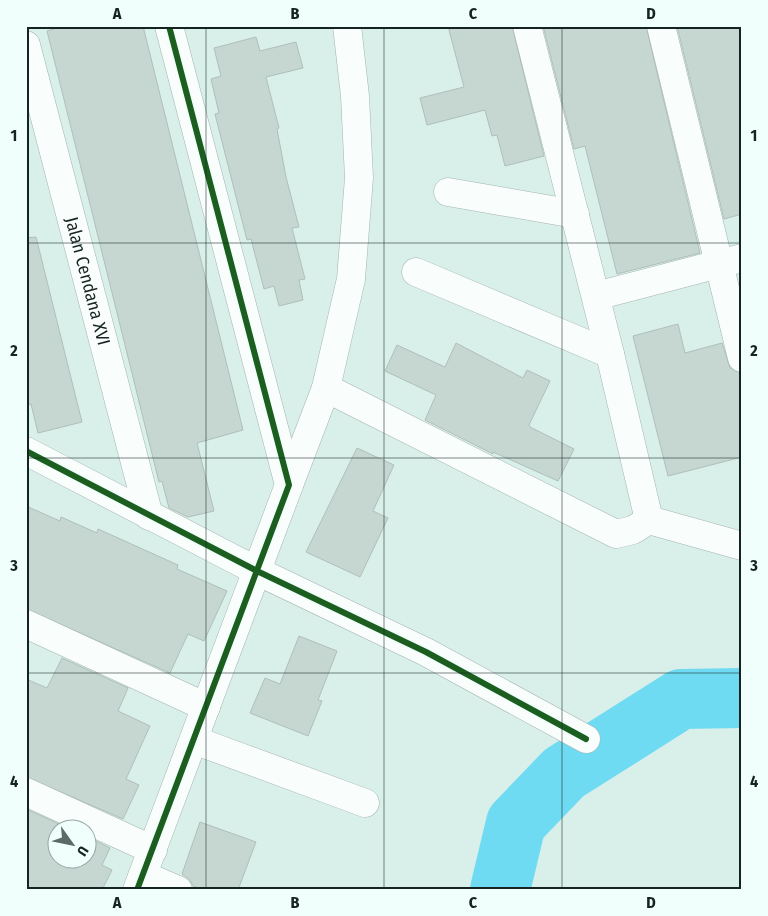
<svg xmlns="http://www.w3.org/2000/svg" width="768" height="916" viewBox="0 0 768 916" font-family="'Fira Sans Condensed',sans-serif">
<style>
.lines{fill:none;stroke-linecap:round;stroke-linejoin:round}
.river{stroke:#6fdbf2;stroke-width:60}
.building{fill:#c6d6d1;stroke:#b0bfba}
.minor-casing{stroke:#a4b5b1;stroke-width:29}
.minor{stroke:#f9fdfc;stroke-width:28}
.cycleway-casing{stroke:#f0fffb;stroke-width:9}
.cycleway{stroke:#1b5e20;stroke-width:6}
.grid{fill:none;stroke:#152421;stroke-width:1;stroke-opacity:0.55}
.labels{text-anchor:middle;stroke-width:5;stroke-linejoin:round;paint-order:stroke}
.street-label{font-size:18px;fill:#152421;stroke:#f0fffb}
.neatline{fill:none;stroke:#152421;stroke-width:2}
.grid-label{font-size:16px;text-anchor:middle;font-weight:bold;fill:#152421}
</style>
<rect width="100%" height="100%" fill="#d9efea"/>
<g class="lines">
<!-- river -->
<path class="river" d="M 500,890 L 516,823 L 564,773 L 681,699 L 742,698"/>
</g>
<!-- building -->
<path class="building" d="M 63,26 L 143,26 L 243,430 L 197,443 L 214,511 L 188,517 L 169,508 L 162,481 L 159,482 L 47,31 Z
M 448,26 L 512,26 L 544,156 L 505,166 L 497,135 L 492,136 L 485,110 L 427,125 L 420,98 L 464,87 Z
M 543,26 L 646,26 L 700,253 L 617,274 L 585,146 L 574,149 Z
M 677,26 L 742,26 L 742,214 L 724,219 Z
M 256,37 L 260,51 L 296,42 L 303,68 L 266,77 L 279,128 L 277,129 L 286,177 L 299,227 L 292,228 L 305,279 L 299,280 L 303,300 L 279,306 L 274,286 L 264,289 L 251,239 L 247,240 L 215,114 L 219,113 L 211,79 L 221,76 L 214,48 Z
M 36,237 L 82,422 L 38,433 L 31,404 L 26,405 L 26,238 Z
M 678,324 L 685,353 L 722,343 L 730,368 L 740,373 L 742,381 L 742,457 L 668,476 L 633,336 Z
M 456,343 L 523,378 L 527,370 L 550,381 L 529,425 L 530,427 L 574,449 L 558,481 L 493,452 L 493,454 L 425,420 L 436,395 L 385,371 L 397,345 L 445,367 Z
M 357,448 L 394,465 L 373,511 L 388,518 L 360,577 L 306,552 Z
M 26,506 L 60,521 L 61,517 L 97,533 L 98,529 L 178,565 L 177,569 L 227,591 L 204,641 L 188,634 L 170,673 L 26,609 Z
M 299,636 L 337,651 L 318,700 L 322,701 L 308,736 L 250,713 L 265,678 L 280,684 Z
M 62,658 L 128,688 L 118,711 L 150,726 L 126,779 L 139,785 L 123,819 L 26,777 L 26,679 L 47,688 Z
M 26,809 L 68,828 L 58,828 L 58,858 L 88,858 L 88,837 L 110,848 L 102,865 L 112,870 L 102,890 L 26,890 Z
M 200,822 L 256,842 L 238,890 L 204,890 L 193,886 L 190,880 L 182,874 Z"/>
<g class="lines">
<defs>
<g id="minor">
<path d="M 527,26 L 610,354 L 649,520"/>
<path d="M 661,26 L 742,358"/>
<path id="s1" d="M 26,45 L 149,516"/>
<path d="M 448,192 L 575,214"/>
<path d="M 416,272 L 610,354"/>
<path d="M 596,296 L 742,258"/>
<path d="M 326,388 L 616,534 L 633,530 L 649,520 L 742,546"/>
<path d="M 26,451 L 257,571 L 426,652 L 586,739"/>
<path d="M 289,485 L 326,388 L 351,279 L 359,178 L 355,96 L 347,26"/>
<path d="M 26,624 L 206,707"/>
<path d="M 194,740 L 365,803"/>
<path d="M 26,792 L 153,850"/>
<path d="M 142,877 L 157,881 L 178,890"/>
<path d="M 137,890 L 289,485 L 169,26"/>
</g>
</defs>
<!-- minor casing -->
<use href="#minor" class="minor-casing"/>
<!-- minor -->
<use href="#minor" class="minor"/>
<defs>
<path id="cycleway" d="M 26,451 L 257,571 L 426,652 L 586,739
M 137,890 L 289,485 L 169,26"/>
</defs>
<!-- cycleway casing -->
<use href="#cycleway" class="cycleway-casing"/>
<!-- cycleway -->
<use href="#cycleway" class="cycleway"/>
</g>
<!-- grid -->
<path class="grid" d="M 206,26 L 206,890M 384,26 L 384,890M 562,26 L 562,890M 26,243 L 742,243M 26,458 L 742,458M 26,673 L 742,673"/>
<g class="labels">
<!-- street labels -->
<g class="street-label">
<text dy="6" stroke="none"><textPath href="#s1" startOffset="244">Jalan Cendana XVI</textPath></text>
</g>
</g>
<!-- border -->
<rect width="768" height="916" fill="none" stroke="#f0fffb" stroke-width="55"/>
<!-- north arrow -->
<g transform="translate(72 844) rotate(123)"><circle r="24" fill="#f0fffb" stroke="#98a7a4"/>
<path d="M0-4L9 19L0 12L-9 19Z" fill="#5a6b67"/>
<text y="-8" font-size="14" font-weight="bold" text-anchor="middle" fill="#152421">U</text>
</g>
<rect x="28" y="28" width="712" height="860" class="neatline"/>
<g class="grid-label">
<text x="117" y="19">A</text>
<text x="295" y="19">B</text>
<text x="473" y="19">C</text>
<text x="651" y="19">D</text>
<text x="14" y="141">1</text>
<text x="754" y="141">1</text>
<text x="14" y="356">2</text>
<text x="754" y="356">2</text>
<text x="14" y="571">3</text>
<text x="754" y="571">3</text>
<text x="14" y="787">4</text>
<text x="754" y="787">4</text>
<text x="117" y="908">A</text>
<text x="295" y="908">B</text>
<text x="473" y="908">C</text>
<text x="651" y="908">D</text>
</g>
</svg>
